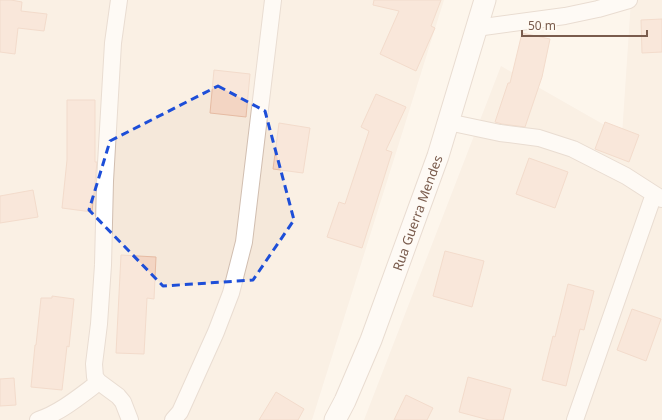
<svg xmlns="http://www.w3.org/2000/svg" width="662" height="420" viewBox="0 0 662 420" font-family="'Noto Sans',sans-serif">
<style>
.residential{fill:#f5e8da}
.building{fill:#f3d5c3;stroke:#e6bba3}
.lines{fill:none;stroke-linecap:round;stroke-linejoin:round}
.minor-casing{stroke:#d1beb0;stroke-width:18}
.tertiary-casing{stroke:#d1beb0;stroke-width:23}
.minor{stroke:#fff;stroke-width:16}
.tertiary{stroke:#fff;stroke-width:21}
.marked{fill:none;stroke:#1d4ed8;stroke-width:3;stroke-dasharray:8 5;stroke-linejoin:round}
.labels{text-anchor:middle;stroke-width:3;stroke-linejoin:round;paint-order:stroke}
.street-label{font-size:13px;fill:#7a5c4d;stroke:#fffaf3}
</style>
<rect width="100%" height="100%" fill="#fdf6ec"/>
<!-- residential -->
<path class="residential" d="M 0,0 L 444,0 L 312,420 L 0,420 Z
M 631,0 L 662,0 L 662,420 L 364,420 L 501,66 L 622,135 Z"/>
<!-- building -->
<path class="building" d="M 0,0 L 11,0 L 22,2 L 21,11 L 47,14 L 44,31 L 18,28 L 15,54 L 0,52 Z
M 374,0 L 441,0 L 431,26 L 435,28 L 416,71 L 380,54 L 399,11 L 373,5 Z
M 662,19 L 662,52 L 642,53 L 641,20 Z
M 522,33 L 550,39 L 542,77 L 525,127 L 502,124 L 495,122 L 508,83 L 510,83 Z
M 214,70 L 250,74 L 246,117 L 210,113 Z
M 376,94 L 406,107 L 386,150 L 392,152 L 362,248 L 327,237 L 339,202 L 345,204 L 369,131 L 361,127 Z
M 67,100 L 95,100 L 95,162 L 97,162 L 92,212 L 62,208 L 67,160 Z
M 605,122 L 639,135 L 629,162 L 595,149 Z
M 279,123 L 310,128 L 303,173 L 273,169 Z
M 529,158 L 568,172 L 555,208 L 516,194 Z
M 33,190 L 38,217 L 0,223 L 0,196 Z
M 445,251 L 484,261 L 472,307 L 433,296 Z
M 121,255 L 156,257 L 154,299 L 147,298 L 144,354 L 116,353 Z
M 568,284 L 594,291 L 584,330 L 580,329 L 566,386 L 542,380 L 553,336 L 555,337 Z
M 52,296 L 74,299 L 69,347 L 67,346 L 62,390 L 31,387 L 35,345 L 36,345 L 41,298 L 52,298 Z
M 632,309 L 661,319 L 646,361 L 617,350 Z
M 468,377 L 511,389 L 503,420 L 489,420 L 459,412 Z
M 14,378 L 16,405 L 0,406 L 0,379 Z
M 276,392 L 304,409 L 298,420 L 259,420 Z
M 406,395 L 433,408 L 427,420 L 394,420 Z"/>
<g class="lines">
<defs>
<path id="minor" d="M 119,0 L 113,43 L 105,181 L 103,265 L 99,324 L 94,364 L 95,377 L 99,382 L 118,396 L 123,402 L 130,420
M 476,28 L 565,16 L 598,9 L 629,0
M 448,122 L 500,133 L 539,138 L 573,149 L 626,176 L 654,194 L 662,199
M 38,420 C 60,413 80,396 99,382
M 173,420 L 180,412 L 216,332 L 231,293 L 244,242 L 273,0
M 575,420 L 654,194"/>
<g id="tertiary">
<path id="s1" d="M 335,420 L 345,401 L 371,340 L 438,156 L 485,0"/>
</g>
</defs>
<!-- minor casing -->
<use href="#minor" class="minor-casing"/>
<!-- tertiary casing -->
<use href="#tertiary" class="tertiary-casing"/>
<!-- minor -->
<use href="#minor" class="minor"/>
<!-- tertiary -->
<use href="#tertiary" class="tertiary"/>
</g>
<!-- marked area -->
<path d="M0 0H662V420H0ZM 218,86 L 265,111 L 294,220 L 253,280 L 163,286 L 89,210 L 110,141 Z" fill="#fdf6ec" fill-opacity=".55" fill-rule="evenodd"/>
<path class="marked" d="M 218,86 L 265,111 L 294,220 L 253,280 L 163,286 L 89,210 L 110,141 Z"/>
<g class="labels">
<!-- street labels -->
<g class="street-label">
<text dy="5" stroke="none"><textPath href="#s1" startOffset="223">Rua Guerra Mendes</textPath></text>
</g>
</g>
<!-- scale -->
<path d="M522 30v6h125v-6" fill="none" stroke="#7a5c4d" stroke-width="2"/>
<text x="528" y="30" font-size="12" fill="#7a5c4d" stroke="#fffaf3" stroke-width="3" paint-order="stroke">50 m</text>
</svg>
